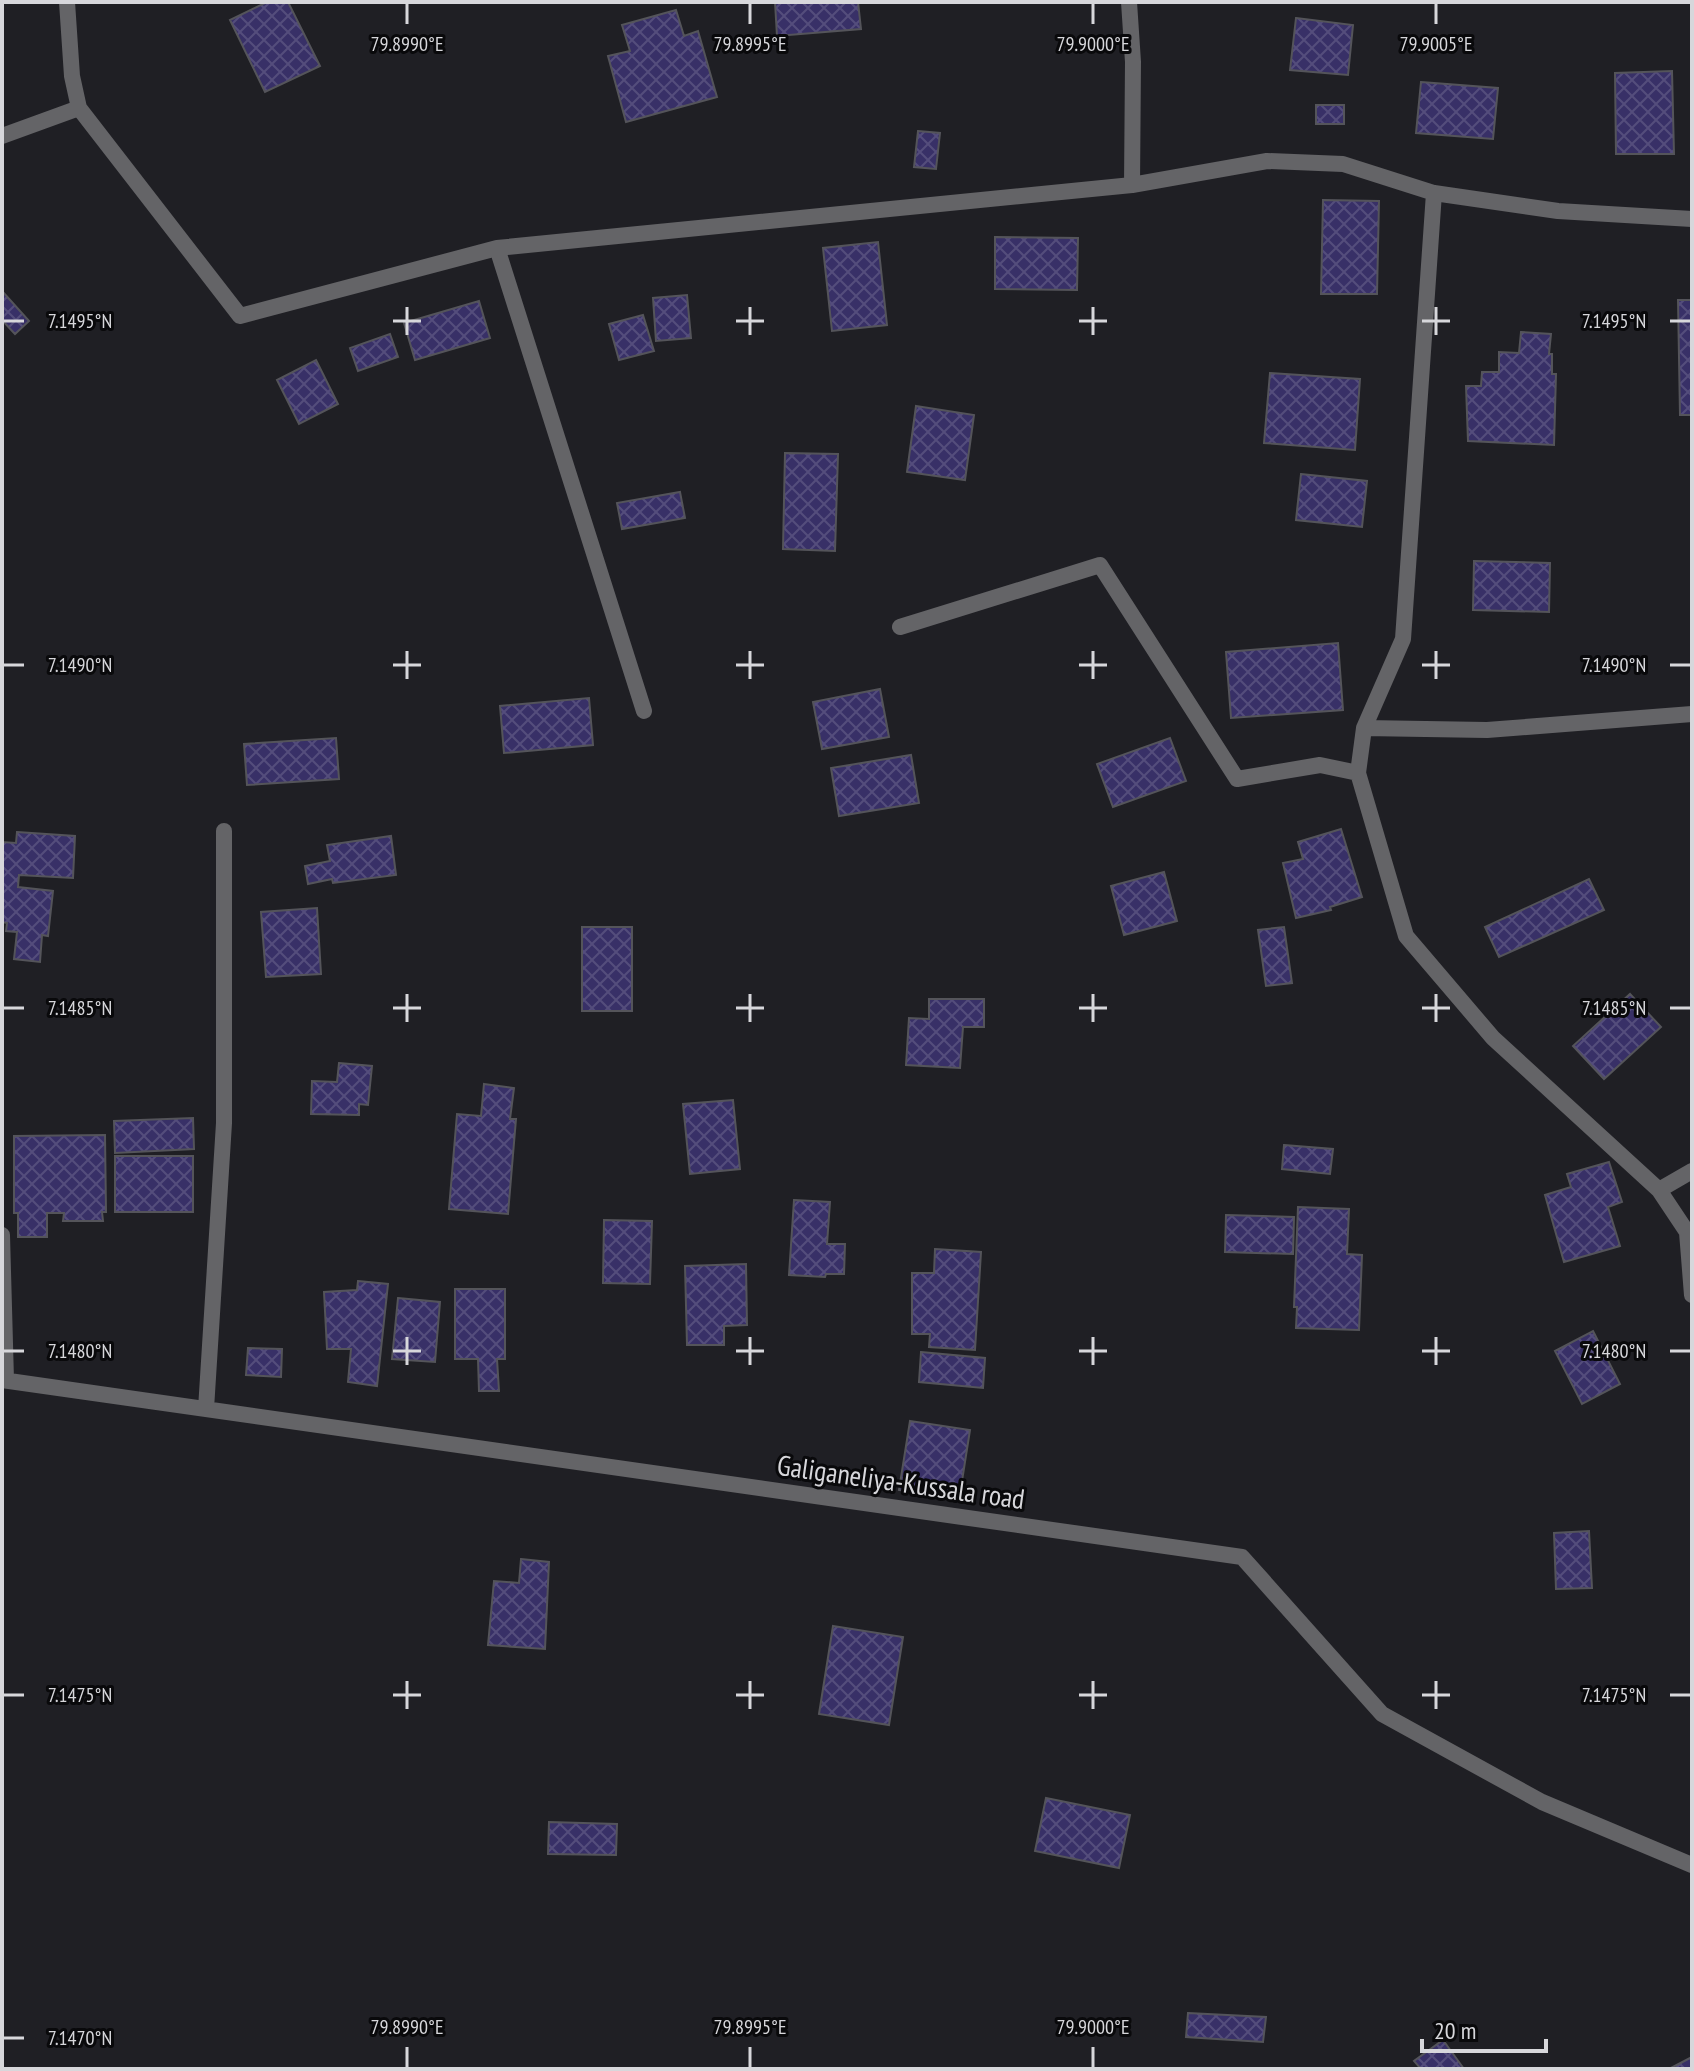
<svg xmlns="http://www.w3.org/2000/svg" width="1694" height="2071" viewBox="0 0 1694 2071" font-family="'PT Sans Narrow',sans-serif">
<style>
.building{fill:url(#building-cross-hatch);stroke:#54545a;stroke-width:2}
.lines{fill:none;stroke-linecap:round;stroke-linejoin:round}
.minor{stroke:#646467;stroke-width:16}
.ticks{fill:none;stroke:#d7d7db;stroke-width:3}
.labels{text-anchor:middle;stroke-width:6;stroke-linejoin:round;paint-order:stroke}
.street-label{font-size:28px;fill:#d7d7db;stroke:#09090b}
.ticks-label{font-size:20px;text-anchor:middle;fill:#d7d7db;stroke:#09090b;stroke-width:6;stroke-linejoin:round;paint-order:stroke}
</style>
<defs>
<pattern id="building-cross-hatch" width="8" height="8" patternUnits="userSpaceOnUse" patternTransform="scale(2)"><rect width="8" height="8" fill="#383067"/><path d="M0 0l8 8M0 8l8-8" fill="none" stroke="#544d7c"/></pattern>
</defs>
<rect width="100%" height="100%" fill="#1f1f24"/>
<!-- building -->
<path class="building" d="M 267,2 L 288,2 L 320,66 L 265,92 L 230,20 Z
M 775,2 L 858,2 L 861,29 L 777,36 Z
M 676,10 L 684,36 L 698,31 L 717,97 L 626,122 L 608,56 L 630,51 L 622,25 Z
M 1296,18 L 1353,25 L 1348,75 L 1290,70 Z
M 1672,71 L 1674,154 L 1616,154 L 1615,73 Z
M 1421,82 L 1498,88 L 1493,139 L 1416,133 Z
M 1316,105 L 1344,105 L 1344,124 L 1316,124 Z
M 918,131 L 940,133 L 936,169 L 914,167 Z
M 1323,200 L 1379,201 L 1377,294 L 1321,294 Z
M 995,237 L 1078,238 L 1077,290 L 995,289 Z
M 878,242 L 887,325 L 832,331 L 823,248 Z
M 2,291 L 29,321 L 15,334 L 2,320 Z
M 687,295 L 691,338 L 656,341 L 653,298 Z
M 1678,300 L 1692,300 L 1692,415 L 1680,415 Z
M 479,301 L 490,338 L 415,360 L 404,323 Z
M 643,315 L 654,351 L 619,360 L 609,324 Z
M 1521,332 L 1551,334 L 1549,354 L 1552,354 L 1552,374 L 1556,374 L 1554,445 L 1468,441 L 1466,386 L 1481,386 L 1482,372 L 1499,372 L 1499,352 L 1519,353 Z
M 390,334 L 398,357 L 358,371 L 350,348 Z
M 316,360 L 338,404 L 299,424 L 277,380 Z
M 1270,373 L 1360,379 L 1355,450 L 1264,443 Z
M 916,406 L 974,415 L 965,480 L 907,472 Z
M 785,453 L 838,454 L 835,551 L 783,549 Z
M 1301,474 L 1367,481 L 1362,527 L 1296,520 Z
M 680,492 L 685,518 L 622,529 L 617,503 Z
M 1474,561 L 1550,563 L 1549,612 L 1473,610 Z
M 1338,643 L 1343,710 L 1231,718 L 1226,652 Z
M 880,689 L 889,737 L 822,749 L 813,702 Z
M 589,698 L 593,745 L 504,753 L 500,706 Z
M 336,738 L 339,779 L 247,785 L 244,744 Z
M 1170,738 L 1186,781 L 1113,807 L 1097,764 Z
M 911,755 L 919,803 L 839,816 L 831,768 Z
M 1341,829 L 1362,897 L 1330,907 L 1331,910 L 1296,918 L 1283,863 L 1303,859 L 1298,842 Z
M 17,832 L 75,836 L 73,878 L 19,875 L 18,887 L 53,891 L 48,936 L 42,935 L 40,962 L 14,959 L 17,932 L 6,931 L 7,923 L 2,922 L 2,842 L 16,843 Z
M 391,836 L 396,875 L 333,883 L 332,879 L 308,884 L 305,866 L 330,861 L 327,845 Z
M 1164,872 L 1177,921 L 1124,935 L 1111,886 Z
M 1589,879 L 1604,910 L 1499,957 L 1485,927 Z
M 317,908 L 321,974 L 266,977 L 261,912 Z
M 582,927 L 632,927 L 632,1011 L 582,1011 Z
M 1284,927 L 1292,983 L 1266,986 L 1258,930 Z
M 1630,994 L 1661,1027 L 1604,1079 L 1573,1046 Z
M 929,999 L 984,999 L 984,1027 L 963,1027 L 960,1068 L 906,1065 L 909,1018 L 929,1019 Z
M 339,1063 L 372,1066 L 368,1105 L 359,1104 L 359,1115 L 311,1114 L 312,1081 L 337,1082 Z
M 484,1084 L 514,1088 L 510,1119 L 516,1119 L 508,1214 L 449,1209 L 457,1114 L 481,1116 Z
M 733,1100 L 740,1169 L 690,1174 L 683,1104 Z
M 193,1118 L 194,1149 L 115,1153 L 114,1121 Z
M 105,1135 L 106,1212 L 102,1212 L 103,1221 L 63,1221 L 64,1213 L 47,1213 L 47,1237 L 18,1237 L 18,1213 L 14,1213 L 14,1136 Z
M 1284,1145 L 1333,1149 L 1330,1174 L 1282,1169 Z
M 115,1156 L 193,1156 L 193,1212 L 115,1212 Z
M 1609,1162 L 1622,1202 L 1608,1207 L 1620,1246 L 1564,1262 L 1545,1195 L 1571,1187 L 1567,1174 Z
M 794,1200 L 830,1202 L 827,1244 L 845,1244 L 844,1274 L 826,1274 L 825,1277 L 789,1275 Z
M 1298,1207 L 1349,1209 L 1347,1254 L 1362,1255 L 1359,1330 L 1296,1328 L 1297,1307 L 1294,1307 Z
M 1226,1215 L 1294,1217 L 1293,1254 L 1225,1252 Z
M 604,1220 L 652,1221 L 650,1284 L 603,1283 Z
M 935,1249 L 981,1252 L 975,1350 L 929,1347 L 930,1334 L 912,1334 L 912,1273 L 934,1273 Z
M 746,1264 L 747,1325 L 724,1326 L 724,1345 L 687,1345 L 685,1266 Z
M 358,1281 L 388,1284 L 377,1386 L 348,1382 L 351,1349 L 327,1349 L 324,1292 L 357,1290 Z
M 455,1289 L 505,1289 L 505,1359 L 497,1359 L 499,1391 L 479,1391 L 478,1359 L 455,1359 Z
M 398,1298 L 440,1302 L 435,1362 L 392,1359 Z
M 1593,1331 L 1620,1384 L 1582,1404 L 1555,1351 Z
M 248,1348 L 282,1349 L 281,1377 L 246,1375 Z
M 921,1352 L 985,1358 L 983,1388 L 919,1382 Z
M 910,1421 L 970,1430 L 959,1500 L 899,1490 Z
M 1589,1531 L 1592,1588 L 1556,1589 L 1554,1533 Z
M 521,1559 L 549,1562 L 545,1649 L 488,1645 L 494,1581 L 519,1583 Z
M 833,1626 L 903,1637 L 889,1725 L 819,1714 Z
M 1046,1798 L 1130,1815 L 1119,1868 L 1035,1851 Z
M 549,1822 L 617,1824 L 616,1855 L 548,1854 Z
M 1188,2013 L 1266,2017 L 1263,2042 L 1186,2037 Z
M 1443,2040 L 1464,2069 L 1421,2069 L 1414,2061 Z
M 1692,2057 L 1692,2069 L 1669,2069 Z"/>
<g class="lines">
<!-- minor -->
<path class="minor" d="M 67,2 L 72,76 L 79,108
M 1129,2 L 1133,62 L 1132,185
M 2,136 L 79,108 L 240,316 L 497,248 L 1132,185 L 1267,161 L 1343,164 L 1434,193 L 1558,211 L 1692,219
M 1434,193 L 1403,639 L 1364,728 L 1358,773 L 1406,936 L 1493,1038 L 1659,1190 L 1687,1232 L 1692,1295
M 497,248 L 644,711
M 900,627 L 1100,565 L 1237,779 L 1320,765 L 1358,773
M 1364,728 L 1487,730 L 1692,714
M 1659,1190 L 1692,1171
M 2,1235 L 6,1380
M 2,1380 L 1242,1557 L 1382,1714 L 1542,1802 L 1692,1865
M 206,1409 L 224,1123 L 224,831"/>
</g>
<!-- ticks -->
<path class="ticks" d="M 407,4 L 407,24M 750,4 L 750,24M 1093,4 L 1093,24M 1436,4 L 1436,24M 407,307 L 407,335M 750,307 L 750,335M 1093,307 L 1093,335M 1436,307 L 1436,335M 4,321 L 24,321M 393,321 L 421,321M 736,321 L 764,321M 1079,321 L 1107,321M 1422,321 L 1450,321M 1670,321 L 1690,321M 407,651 L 407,679M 750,651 L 750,679M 1093,651 L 1093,679M 1436,651 L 1436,679M 4,665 L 24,665M 393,665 L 421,665M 736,665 L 764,665M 1079,665 L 1107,665M 1422,665 L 1450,665M 1670,665 L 1690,665M 407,994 L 407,1022M 750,994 L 750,1022M 1093,994 L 1093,1022M 1436,994 L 1436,1022M 4,1008 L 24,1008M 393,1008 L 421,1008M 736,1008 L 764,1008M 1079,1008 L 1107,1008M 1422,1008 L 1450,1008M 1670,1008 L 1690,1008M 407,1337 L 407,1365M 750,1337 L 750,1365M 1093,1337 L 1093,1365M 1436,1337 L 1436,1365M 4,1351 L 24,1351M 393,1351 L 421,1351M 736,1351 L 764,1351M 1079,1351 L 1107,1351M 1422,1351 L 1450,1351M 1670,1351 L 1690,1351M 407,1681 L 407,1709M 750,1681 L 750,1709M 1093,1681 L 1093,1709M 1436,1681 L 1436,1709M 4,1695 L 24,1695M 393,1695 L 421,1695M 736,1695 L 764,1695M 1079,1695 L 1107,1695M 1422,1695 L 1450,1695M 1670,1695 L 1690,1695M 4,2038 L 24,2038M 407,2047 L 407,2067M 750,2047 L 750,2067M 1093,2047 L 1093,2067"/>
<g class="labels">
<!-- street labels -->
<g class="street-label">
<text transform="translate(901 1482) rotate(8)" y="10">Galiganeliya-Kussala road</text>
</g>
</g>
<g class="ticks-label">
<text x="407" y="51">79.8990°E</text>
<text x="750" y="51">79.8995°E</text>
<text x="1093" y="51">79.9000°E</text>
<text x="1436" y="51">79.9005°E</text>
<text x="80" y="328">7.1495°N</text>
<text x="1614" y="328">7.1495°N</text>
<text x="80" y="672">7.1490°N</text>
<text x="1614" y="672">7.1490°N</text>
<text x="80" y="1015">7.1485°N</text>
<text x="1614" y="1015">7.1485°N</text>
<text x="80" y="1358">7.1480°N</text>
<text x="1614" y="1358">7.1480°N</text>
<text x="80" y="1702">7.1475°N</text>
<text x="1614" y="1702">7.1475°N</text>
<text x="407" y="2034">79.8990°E</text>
<text x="750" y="2034">79.8995°E</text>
<text x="1093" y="2034">79.9000°E</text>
<text x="80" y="2045">7.1470°N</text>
</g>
<!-- border -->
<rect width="1694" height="2071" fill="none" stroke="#d7d7db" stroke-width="8"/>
<!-- scale -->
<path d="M1422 2039v12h124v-12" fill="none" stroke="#d7d7db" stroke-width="4"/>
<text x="1434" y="2039" font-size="24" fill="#d7d7db" stroke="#09090b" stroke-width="6" paint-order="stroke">20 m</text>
</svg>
